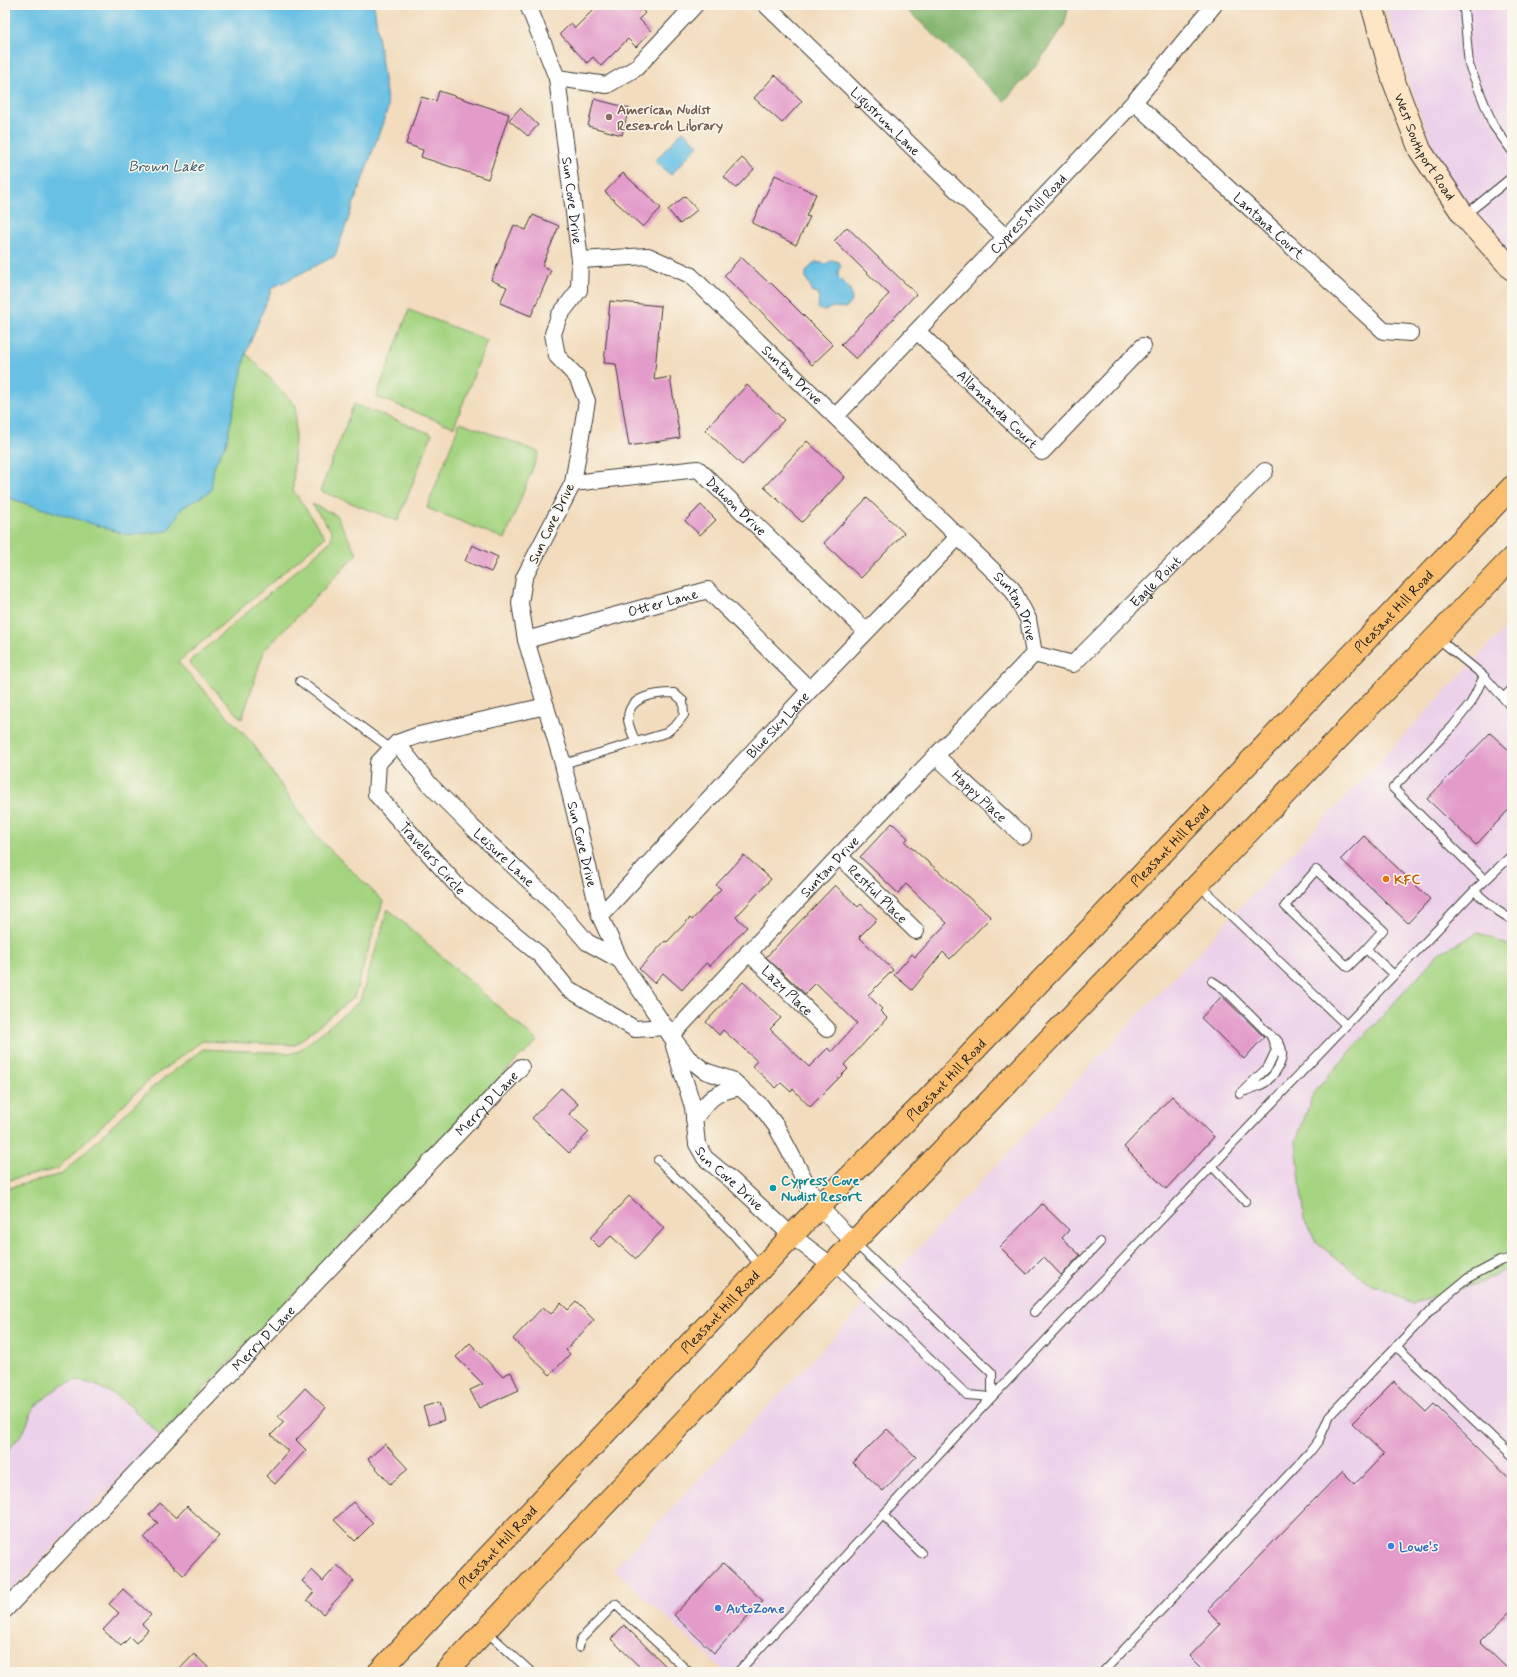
<svg xmlns="http://www.w3.org/2000/svg" width="1517" height="1677" viewBox="0 0 1517 1677" font-family="Mynerve,sans-serif">
<style>
.built{fill:#ecd1ea}
.green{fill:#a5d481;stroke:#60784e}
.forest{fill:#84b66f;stroke:#506946}
.water{fill:#67c0e4;stroke:#426e80}
.building{fill:#e39cca}
.lines{fill:none;stroke-linecap:round;stroke-linejoin:round}
.lane-casing{stroke:#3c3934;stroke-width:10}
.street-casing{stroke:#3c3934;stroke-width:18}
.secondary-casing{stroke:#3c3934;stroke-width:24}
.primary-casing{stroke:#3c3934;stroke-width:24}
.lane{stroke:#fff;stroke-width:8}
.street{stroke:#fff;stroke-width:16}
.secondary{stroke:#fde5c5;stroke-width:22}
.primary{stroke:#fabe6e;stroke-width:22}
.education-dot{fill:#8d6e63;stroke:#fbf7ec;stroke-width:1.5}
.food-dot{fill:#e8710a;stroke:#fbf7ec;stroke-width:1.5}
.culture-dot{fill:#0f9aa8;stroke:#fbf7ec;stroke-width:1.5}
.shop-dot{fill:#3f7fe0;stroke:#fbf7ec;stroke-width:1.5}
.labels{text-anchor:middle;stroke-width:3;stroke-linejoin:round;paint-order:stroke}
.education-label{font-size:14px;font-weight:bold;fill:#785e54;stroke:#fbf7ec;text-anchor:start}
.street-label{font-size:14px;fill:#1c1c1c;stroke:#fbf7ec}
.food-label{font-size:14px;font-weight:bold;fill:#c56008;stroke:#fbf7ec;text-anchor:start}
.culture-label{font-size:14px;font-weight:bold;fill:#0d838f;stroke:#fbf7ec;text-anchor:start}
.shop-label{font-size:14px;font-weight:bold;fill:#366cbe;stroke:#fbf7ec;text-anchor:start}
.water-label{font-size:15px;font-style:italic;fill:#3a5e6c;stroke:#fbf7ec}
</style>
<rect width="100%" height="100%" fill="#fbf7ec"/>
<filter id="ink" filterUnits="userSpaceOnUse"><feTurbulence type="fractalNoise" baseFrequency=".025" numOctaves="2"/><feDisplacementMap in="SourceGraphic" scale="8" xChannelSelector="R" yChannelSelector="G"/><feConvolveMatrix kernelMatrix="1 2 1 2 8 2 1 2 1" color-interpolation-filters="sRGB"/></filter>
<filter id="wash" filterUnits="userSpaceOnUse"><feTurbulence type="fractalNoise" baseFrequency=".012" numOctaves="4" result="noise"/><feDisplacementMap in="SourceGraphic" scale="16" xChannelSelector="R" yChannelSelector="G"/><feGaussianBlur stdDeviation="0.9" result="paint"/><feColorMatrix in="noise" values="0 0 0 0 0 0 0 0 0 0 0 0 0 0 0 0 0 1.4 0 .05"/><feComposite in="paint" operator="in"/></filter>
<g filter="url(#wash)">
<rect width="100%" height="100%" fill="#f2dcbd"/>
<!-- built -->
<path class="built" d="M 1385,5 L 1512,5 L 1512,263 L 1471,210 L 1438,161 L 1409,83 Z
M 1512,621 L 1512,947 L 1479,933 L 1506,1269 L 1512,1254 L 1512,1672 L 725,1672 L 614,1569 Z
M 76,1380 L 93,1384 L 116,1395 L 129,1405 L 160,1435 L 5,1598 L 5,1454 L 24,1431 L 34,1407 L 60,1386 Z"/>
<!-- green -->
<path class="green" d="M 409,310 L 487,340 L 454,427 L 376,397 Z
M 5,352 L 246,353 L 296,406 L 293,490 L 325,537 L 178,662 L 253,744 L 315,835 L 383,901 L 354,997 L 295,1045 L 202,1041 L 149,1080 L 57,1169 L 5,1181 Z
M 354,404 L 432,434 L 398,521 L 320,491 Z
M 460,422 L 539,452 L 505,539 L 427,508 Z
M 312,504 L 336,515 L 357,554 L 264,651 L 242,719 L 189,662 L 331,541 L 332,532 Z
M 388,909 L 537,1041 L 524,1055 L 522,1054 L 160,1435 L 129,1405 L 116,1395 L 93,1384 L 76,1380 L 60,1386 L 34,1407 L 24,1431 L 5,1454 L 5,1189 L 62,1174 L 154,1086 L 203,1049 L 293,1053 L 299,1051 L 360,1001 Z
M 1479,933 L 1512,947 L 1512,1254 L 1506,1269 L 1484,1281 L 1413,1303 L 1373,1286 L 1317,1243 L 1304,1220 L 1296,1141 L 1314,1092 L 1439,953 Z"/>
<!-- forest -->
<path class="forest" d="M 902,5 L 1069,5 L 1064,26 L 1033,70 L 1004,101 Z"/>
<!-- water -->
<path class="water" d="M 5,5 L 374,5 L 388,108 L 335,256 L 272,288 L 246,353 L 226,444 L 214,466 L 211,491 L 182,508 L 168,531 L 128,535 L 5,497 Z
M 683,131 L 698,145 L 671,175 L 655,161 Z
M 832,260 L 839,262 L 841,266 L 838,271 L 838,277 L 850,289 L 852,300 L 846,308 L 832,307 L 825,311 L 818,308 L 819,293 L 811,292 L 811,287 L 806,278 L 806,273 L 808,269 L 816,262 L 826,264 Z"/>
<g id="blocks">
<!-- building -->
<path class="building" d="M 598,5 L 637,5 L 645,13 L 639,19 L 651,31 L 636,47 L 628,39 L 601,66 L 593,57 L 587,63 L 560,34 L 571,23 L 575,28 Z
M 775,75 L 802,101 L 782,123 L 754,98 Z
M 439,91 L 509,114 L 488,179 L 421,157 L 423,150 L 406,144 L 421,97 L 436,101 Z
M 594,99 L 629,108 L 622,135 L 588,126 Z
M 520,108 L 538,125 L 528,136 L 509,120 Z
M 742,158 L 754,169 L 736,188 L 724,177 Z
M 623,173 L 661,208 L 643,227 L 605,192 Z
M 775,175 L 816,194 L 806,216 L 810,217 L 796,245 L 752,223 Z
M 685,196 L 697,210 L 680,224 L 668,210 Z
M 533,215 L 559,226 L 542,266 L 551,270 L 531,316 L 500,303 L 507,287 L 491,280 L 514,225 L 526,230 Z
M 847,227 L 916,294 L 856,359 L 841,345 L 889,294 L 834,241 Z
M 741,257 L 769,283 L 770,282 L 833,345 L 812,365 L 751,301 L 724,276 Z
M 610,301 L 661,306 L 654,380 L 670,377 L 680,438 L 629,446 L 616,364 L 604,363 Z
M 747,385 L 784,420 L 742,465 L 705,430 Z
M 807,441 L 845,477 L 802,522 L 764,487 Z
M 867,498 L 904,533 L 861,578 L 824,543 Z
M 701,505 L 716,520 L 700,535 L 685,521 Z
M 472,545 L 498,557 L 491,572 L 465,561 Z
M 1490,733 L 1512,753 L 1512,806 L 1476,845 L 1427,799 Z
M 892,823 L 908,838 L 905,842 L 991,917 L 950,959 L 943,952 L 912,990 L 894,975 L 912,954 L 915,957 L 947,923 L 906,884 L 898,893 L 860,857 Z
M 1364,836 L 1430,899 L 1408,923 L 1341,859 Z
M 744,855 L 771,879 L 736,917 L 747,927 L 710,966 L 706,963 L 682,990 L 663,973 L 654,983 L 639,969 L 665,941 L 667,942 L 690,918 L 692,920 L 721,889 L 716,885 Z
M 835,885 L 858,907 L 861,904 L 877,919 L 859,937 L 893,970 L 868,995 L 882,1009 L 880,1011 L 887,1018 L 844,1065 L 848,1069 L 810,1107 L 793,1089 L 791,1092 L 781,1083 L 776,1088 L 752,1066 L 757,1061 L 723,1030 L 719,1035 L 706,1022 L 743,982 L 781,1018 L 770,1029 L 809,1067 L 828,1048 L 831,1052 L 857,1023 L 816,983 L 805,994 L 766,957 Z
M 1222,996 L 1264,1037 L 1244,1059 L 1201,1018 Z
M 561,1088 L 578,1104 L 569,1114 L 589,1132 L 569,1153 L 532,1118 Z
M 1172,1096 L 1214,1137 L 1166,1189 L 1124,1147 Z
M 629,1196 L 664,1228 L 636,1259 L 611,1236 L 599,1247 L 590,1238 Z
M 1042,1204 L 1069,1230 L 1062,1238 L 1080,1255 L 1061,1275 L 1044,1257 L 1027,1274 L 1000,1247 Z
M 576,1302 L 594,1320 L 566,1350 L 570,1354 L 550,1375 L 513,1339 L 543,1307 L 551,1314 L 561,1303 L 568,1310 Z
M 470,1343 L 502,1376 L 511,1372 L 519,1390 L 479,1408 L 470,1390 L 483,1384 L 456,1357 Z
M 1394,1381 L 1426,1412 L 1434,1404 L 1512,1480 L 1512,1608 L 1480,1641 L 1512,1672 L 1206,1672 L 1190,1656 L 1221,1624 L 1207,1610 L 1342,1471 L 1355,1484 L 1384,1454 L 1352,1423 Z
M 305,1388 L 326,1408 L 296,1440 L 306,1450 L 275,1484 L 266,1476 L 288,1451 L 271,1435 L 284,1422 L 278,1417 Z
M 439,1402 L 444,1420 L 429,1425 L 423,1407 Z
M 887,1429 L 916,1457 L 883,1491 L 853,1463 Z
M 385,1444 L 408,1469 L 390,1484 L 368,1459 Z
M 353,1502 L 373,1523 L 355,1541 L 334,1520 Z
M 160,1503 L 176,1518 L 187,1506 L 219,1536 L 183,1575 L 144,1538 L 158,1523 L 149,1515 Z
M 723,1563 L 763,1601 L 714,1653 L 674,1615 Z
M 337,1565 L 354,1581 L 323,1614 L 307,1600 L 314,1592 L 302,1581 L 312,1570 L 323,1581 Z
M 123,1589 L 151,1615 L 142,1624 L 148,1630 L 136,1643 L 130,1637 L 121,1646 L 103,1630 L 119,1613 L 109,1604 Z
M 624,1625 L 672,1672 L 645,1672 L 611,1639 Z
M 194,1654 L 213,1672 L 177,1672 Z"/>
</g>
</g>
<g filter="url(#ink)">
<use href="#blocks" fill-opacity="0" stroke="#3c3934" stroke-width="1"/>
<g class="lines">
<defs>
<path id="lane" d="M 1466,5 L 1464,10 L 1469,65 L 1493,125 L 1512,151
M 1464,216 L 1512,177
M 1436,637 L 1484,676 L 1512,708
M 1484,676 L 1471,703 L 1452,727 L 1393,788 L 1485,880
M 300,681 L 391,749
M 1504,697 L 1512,689
M 563,764 L 666,733 L 677,724 L 684,715 L 683,701 L 674,693 C 656,693 627,696 628,720 C 629,727 633,735 635,741
M 1199,885 L 1346,1025
M 1474,891 L 1498,911 L 1512,920
M 1366,949 L 1383,930 L 1316,870 L 1285,906 L 1348,967 L 1366,949 L 1394,975
M 1212,981 L 1224,989 L 1271,1036 L 1276,1050 L 1268,1067 L 1240,1094
M 1246,1091 C 1252,1088 1260,1086 1266,1082 C 1279,1071 1289,1053 1276,1039
M 658,1160 L 732,1233 L 761,1267
M 1212,1166 L 1245,1201
M 833,1266 L 967,1395 L 992,1397 L 992,1373 L 855,1243
M 1034,1312 L 1100,1242
M 1396,1346 L 1512,1456
M 883,1515 L 921,1553
M 486,1631 L 531,1672
M 579,1647 L 581,1639 L 615,1604 L 689,1672
M 738,1672 L 992,1397 L 1474,891 L 1512,855
M 1103,1672 L 1309,1453 L 1319,1440 L 1330,1415 L 1440,1301 L 1468,1278 L 1500,1261 L 1512,1258"/>
<g id="street">
<path id="s1" d="M 528,5 L 557,78 L 580,260 L 579,290 L 559,316 L 553,334 L 557,356 L 577,377 L 587,401 L 573,483 L 524,578 L 520,603 L 526,640 L 563,764 L 600,916 L 620,960 L 671,1036 L 688,1058 L 705,1071 L 732,1080 L 761,1106 L 776,1126 L 819,1207 L 854,1242"/>
<path id="s2" d="M 766,5 L 1005,237"/>
<path d="M 557,78 L 607,85 L 636,68 L 695,5"/>
<path id="s3" d="M 1134,102 L 1384,331 L 1410,333"/>
<path id="s4" d="M 580,260 L 648,256 L 690,275 L 1012,589 L 1028,619 L 1034,654"/>
<path id="s5" d="M 917,331 L 1042,452 L 1143,346"/>
<path id="s6" d="M 836,416 L 1134,102 L 1214,5"/>
<path id="s7" d="M 573,483 L 698,469 L 866,631"/>
<path id="s8" d="M 526,640 L 708,590 L 810,690"/>
<path id="s9" d="M 1034,654 L 1073,664 L 1265,471"/>
<path id="s10" d="M 546,706 L 419,735 L 397,743 L 378,763 L 376,794 L 461,890 L 540,955 L 567,988 L 635,1029 L 666,1027"/>
<path id="s11" d="M 397,743 L 430,785 L 472,827 L 556,906 L 587,942 L 620,960"/>
<path id="s12" d="M 936,756 L 1023,836"/>
<path id="s13" d="M 839,856 L 916,931"/>
<path id="s14" d="M 600,916 L 810,690 L 959,536"/>
<path id="s15" d="M 748,952 L 827,1029"/>
<path id="s16" d="M 671,1036 L 839,856 L 1034,654"/>
<path id="s17" d="M 674,1046 L 693,1107 L 697,1144 L 705,1158 L 734,1182 L 792,1236 L 832,1266"/>
<path d="M 694,1119 C 710,1098 713,1093 740,1087"/>
<path id="s18" d="M 5,1610 L 521,1067"/>
</g>
<g id="secondary">
<path id="s19" d="M 1372,5 L 1393,79 L 1420,150 L 1464,216 L 1512,269"/>
</g>
<g id="primary">
<path id="s20" d="M 379,1672 L 819,1207 L 925,1102 L 1512,487"/>
<path d="M 446,1672 L 854,1242 L 1512,558"/>
</g>
</defs>
<!-- lane casing -->
<use href="#lane" class="lane-casing"/>
<!-- street casing -->
<use href="#street" class="street-casing"/>
<!-- secondary casing -->
<use href="#secondary" class="secondary-casing"/>
<!-- primary casing -->
<use href="#primary" class="primary-casing"/>
<!-- lane -->
<use href="#lane" class="lane"/>
<!-- street -->
<use href="#street" class="street"/>
<!-- secondary -->
<use href="#secondary" class="secondary"/>
<!-- primary -->
<use href="#primary" class="primary"/>
</g>
</g>
<!-- markers -->
<circle class="education-dot" cx="609" cy="117" r="4"/>
<circle class="food-dot" cx="1386" cy="879" r="4"/>
<circle class="culture-dot" cx="773" cy="1188" r="4"/>
<g class="shop-dot">
<circle cx="1391" cy="1546" r="4"/>
<circle cx="718" cy="1608" r="4"/>
</g>
<g class="labels">
<!-- education labels -->
<g class="education-label">
<text x="617" y="114">American Nudist<tspan x="617" dy="16">Research Library</tspan></text>
</g>
<!-- street labels -->
<g class="street-label">
<text dy="5" stroke="none"><textPath href="#s2" startOffset="167">Ligustrum Lane</textPath></text>
<text dy="5" stroke="none"><textPath href="#s19" startOffset="152">West Southport Road</textPath></text>
<text dy="5" stroke="none"><textPath href="#s1" startOffset="202">Sun Cove Drive</textPath></text>
<text dy="5" stroke="none"><textPath href="#s6" startOffset="279">Cypress Mill Road</textPath></text>
<text dy="5" stroke="none"><textPath href="#s3" startOffset="183">Lantana Court</textPath></text>
<text dy="5" stroke="none"><textPath href="#s4" startOffset="257">Suntan Drive</textPath></text>
<text dy="5" stroke="none"><textPath href="#s5" startOffset="112">Allamanda Court</textPath></text>
<text dy="5" stroke="none"><textPath href="#s7" startOffset="179">Dahoon Drive</textPath></text>
<text transform="translate(551 523) rotate(-64)" y="5">Sun Cove Drive</text>
<text dy="5" stroke="none"><textPath href="#s9" startOffset="157">Eagle Point</textPath></text>
<text dy="5" stroke="none"><textPath href="#s8" startOffset="142">Otter Lane</textPath></text>
<text dy="5" stroke="none"><textPath href="#s4" startOffset="581">Suntan Drive</textPath></text>
<text dy="5" stroke="none"><textPath href="#s20" startOffset="1468">Pleasant Hill Road</textPath></text>
<text dy="5" stroke="none"><textPath href="#s14" startOffset="261">Blue Sky Lane</textPath></text>
<text dy="5" stroke="none"><textPath href="#s12" startOffset="59">Happy Place</textPath></text>
<text dy="5" stroke="none"><textPath href="#s1" startOffset="886">Sun Cove Drive</textPath></text>
<text dy="5" stroke="none"><textPath href="#s20" startOffset="1144">Pleasant Hill Road</textPath></text>
<text dy="5" stroke="none"><textPath href="#s11" startOffset="157">Leisure Lane</textPath></text>
<text dy="5" stroke="none"><textPath href="#s10" startOffset="298">Travelers Circle</textPath></text>
<text dy="5" stroke="none"><textPath href="#s16" startOffset="232">Suntan Drive</textPath></text>
<text dy="5" stroke="none"><textPath href="#s13" startOffset="54">Restful Place</textPath></text>
<text dy="5" stroke="none"><textPath href="#s15" startOffset="55">Lazy Place</textPath></text>
<text dy="5" stroke="none"><textPath href="#s20" startOffset="820">Pleasant Hill Road</textPath></text>
<text dy="5" stroke="none"><textPath href="#s18" startOffset="699">Merry D Lane</textPath></text>
<text dy="5" stroke="none"><textPath href="#s17" startOffset="149">Sun Cove Drive</textPath></text>
<text dy="5" stroke="none"><textPath href="#s20" startOffset="496">Pleasant Hill Road</textPath></text>
<text dy="5" stroke="none"><textPath href="#s18" startOffset="375">Merry D Lane</textPath></text>
<text dy="5" stroke="none"><textPath href="#s20" startOffset="172">Pleasant Hill Road</textPath></text>
</g>
<!-- food labels -->
<g class="food-label">
<text x="1394" y="884">KFC</text>
</g>
<!-- culture labels -->
<g class="culture-label">
<text x="781" y="1185">Cypress Cove<tspan x="781" dy="16">Nudist Resort</tspan></text>
</g>
<!-- shop labels -->
<g class="shop-label">
<text x="1399" y="1551">Lowe's</text>
<text x="726" y="1613">AutoZone</text>
</g>
<!-- water labels -->
<g class="water-label">
<text x="166" y="171">Brown Lake</text>
</g>
</g>
<!-- margin -->
<rect width="1517" height="1677" fill="none" stroke="#fbf7ec" stroke-width="20"/>
</svg>
